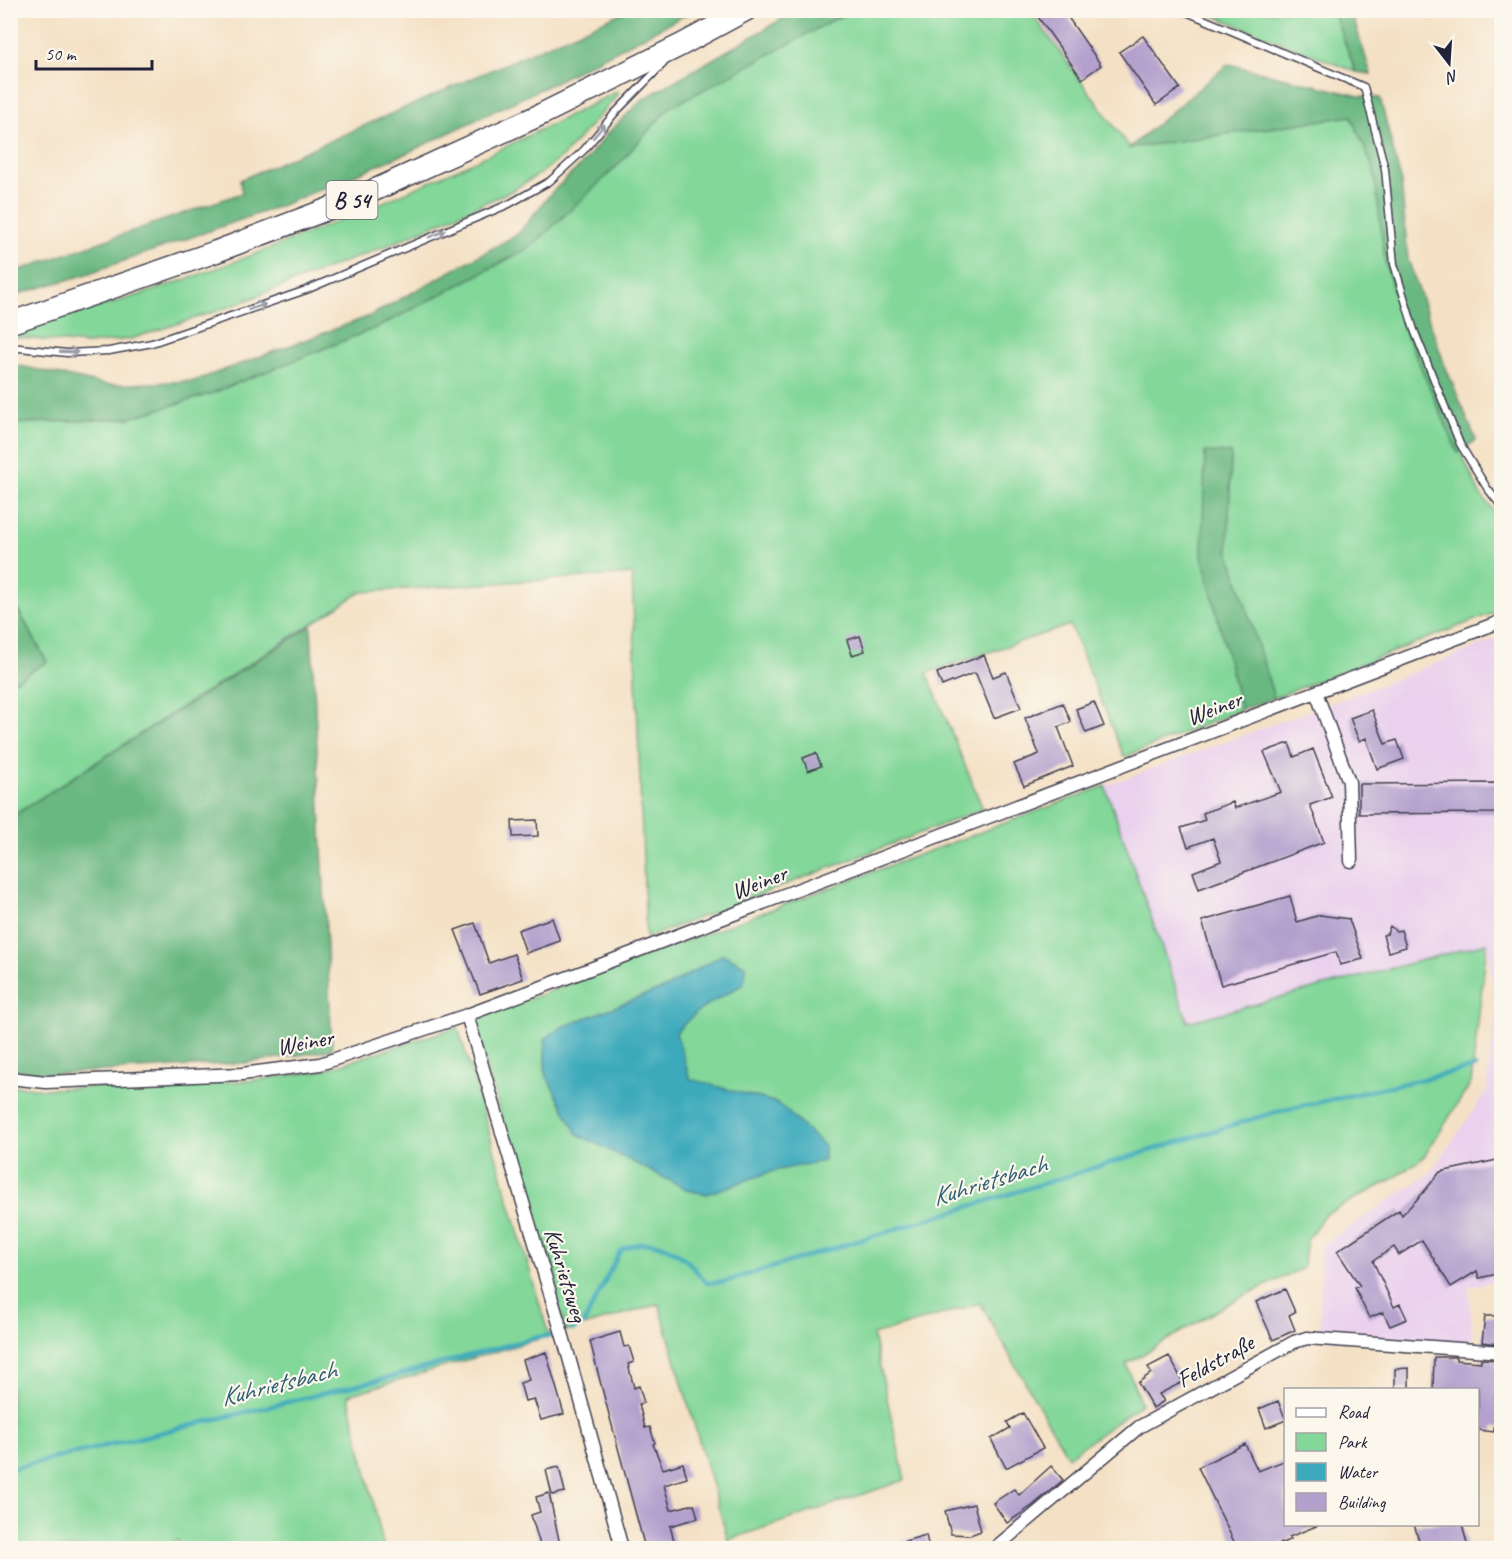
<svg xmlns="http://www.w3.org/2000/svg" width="1512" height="1559" viewBox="0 0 1512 1559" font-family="Caveat,sans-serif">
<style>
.built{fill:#ead1ed}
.green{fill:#82d799;stroke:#527c6a;stroke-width:1.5}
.forest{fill:#69b881;stroke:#466d5e;stroke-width:1.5}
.water{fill:#3daabc;stroke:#30667c;stroke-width:1.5}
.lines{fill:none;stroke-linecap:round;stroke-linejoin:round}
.stream{stroke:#3daabc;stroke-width:4.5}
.building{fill:#b3a0cd}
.service-casing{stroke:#423f50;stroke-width:9}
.minor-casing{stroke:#423f50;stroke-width:15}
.trunk-casing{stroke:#423f50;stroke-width:24}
.service{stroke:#fff;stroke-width:6}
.minor{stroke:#fff;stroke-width:12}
.trunk{stroke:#fff;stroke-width:21}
.oneway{stroke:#9c9ca7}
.labels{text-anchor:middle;stroke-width:4.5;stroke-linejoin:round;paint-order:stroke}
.shield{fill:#fbf7ec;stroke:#636270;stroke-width:1.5}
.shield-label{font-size:22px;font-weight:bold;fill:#22223b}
.street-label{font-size:24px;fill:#22223b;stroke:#fbf7ec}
.water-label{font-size:26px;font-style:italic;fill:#2e5f75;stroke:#fbf7ec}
</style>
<rect width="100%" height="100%" fill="#fbf7ec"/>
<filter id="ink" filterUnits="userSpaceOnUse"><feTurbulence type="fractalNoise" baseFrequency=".0167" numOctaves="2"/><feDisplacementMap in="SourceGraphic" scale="12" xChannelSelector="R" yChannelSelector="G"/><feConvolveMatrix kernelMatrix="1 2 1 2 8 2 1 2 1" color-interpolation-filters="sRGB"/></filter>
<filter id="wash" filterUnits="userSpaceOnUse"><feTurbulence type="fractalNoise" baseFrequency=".008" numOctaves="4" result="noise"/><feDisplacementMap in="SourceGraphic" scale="24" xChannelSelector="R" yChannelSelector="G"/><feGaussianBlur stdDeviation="1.35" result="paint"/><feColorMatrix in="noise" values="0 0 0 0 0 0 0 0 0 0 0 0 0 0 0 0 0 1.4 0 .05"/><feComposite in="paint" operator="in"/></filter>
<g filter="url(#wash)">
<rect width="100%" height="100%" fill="#f4e1c5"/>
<!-- built -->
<path class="built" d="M 1501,637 L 1502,1280 L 1469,1287 L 1473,1348 L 1320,1338 L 1321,1246 L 1430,1173 L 1486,1092 L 1496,1013 L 1487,943 L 1188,1022 L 1105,786 L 1381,685 Z"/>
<!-- green -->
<path class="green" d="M 850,11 L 1030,11 L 1130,148 L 1351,116 L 1374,170 L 1385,261 L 1405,331 L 1480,494 L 1501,520 L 1501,610 L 1274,698 L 1228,548 L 1231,454 L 1202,555 L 1241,710 L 1124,757 L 1070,625 L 927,673 L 983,809 L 646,938 L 632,574 L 361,592 L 11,817 L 11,683 L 47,662 L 11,596 L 11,424 L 130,418 L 210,394 L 380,326 L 531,247 L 615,168 L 669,108 Z
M 1202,11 L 1333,11 L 1356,72 Z
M 618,91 L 617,96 L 564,155 L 540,174 L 511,191 L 396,242 L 229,307 L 131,339 L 88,344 L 11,337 L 11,333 C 63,317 116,303 167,286 C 322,232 473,166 618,91 Z
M 1105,786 L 1188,1022 L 1487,943 L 1471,1083 L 1423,1158 L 1391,1180 L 1324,1215 L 1307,1240 L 1303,1268 L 1233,1301 L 1126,1364 L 1141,1404 L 1068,1457 L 980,1303 L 873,1335 L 905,1480 L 728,1540 L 659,1304 L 566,1331 L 472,1020 Z
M 458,1027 L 549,1336 L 348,1395 L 384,1548 L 180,1548 L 178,1540 L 161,1548 L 11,1548 L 11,1085 L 43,1089 L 249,1081 L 320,1071 Z"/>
<!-- forest -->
<path class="forest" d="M 628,10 L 693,11 L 551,84 L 407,153 L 280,206 L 81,276 L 11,296 L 11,273 L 242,193 L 240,180 Z
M 798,10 L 850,11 L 669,108 L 615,168 L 531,247 L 380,326 L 210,394 L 130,418 L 11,424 L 11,364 L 107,385 L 194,381 L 370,316 L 518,234 L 553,191 L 584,162 L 607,134 L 643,99 Z
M 1333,11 L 1351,11 L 1371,74 L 1356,72 Z
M 1228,64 L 1359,96 L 1380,98 L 1401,181 L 1408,259 L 1444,363 L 1476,440 L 1458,453 L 1405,331 L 1385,261 L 1374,170 L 1351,116 L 1129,148 Z
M 1205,452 L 1231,453 L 1228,548 L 1274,698 L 1241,710 L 1202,555 Z
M 10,596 L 47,662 L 11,683 L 10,683 Z
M 311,626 L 332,1050 L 245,1063 L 49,1074 L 11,1069 L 11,817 Z"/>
<!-- water -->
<path class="water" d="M 723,954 L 746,966 L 744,984 C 720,997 693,1011 676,1033 L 690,1079 L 778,1103 L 824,1146 L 824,1161 L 773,1171 L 707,1194 L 690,1191 L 577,1134 L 545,1073 L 545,1039 L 562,1027 L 667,987 Z"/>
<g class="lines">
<!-- stream -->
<path class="stream" d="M 571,1330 L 583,1325 L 620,1251 C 643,1237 665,1243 685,1259 C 693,1265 699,1276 707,1283 L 724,1282 L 1272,1113 L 1476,1067
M 10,1469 L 387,1378 L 534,1338 L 555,1335"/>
</g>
<g id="blocks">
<!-- building -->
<path class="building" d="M 1033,10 L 1063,10 L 1101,65 L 1082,79 Z
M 1143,36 L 1180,88 L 1156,105 L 1119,52 Z
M 860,636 L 865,651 L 852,655 L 847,640 Z
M 984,655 L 993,677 L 1006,672 L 1021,708 L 994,718 L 976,674 L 974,673 L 942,686 L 937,673 Z
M 1094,702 L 1104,726 L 1086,733 L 1076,709 Z
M 1063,703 L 1071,722 L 1058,727 L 1073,766 L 1024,786 L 1014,764 L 1039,754 L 1025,718 Z
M 1372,710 L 1385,744 L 1397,740 L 1404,759 L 1377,769 L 1366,738 L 1359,741 L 1350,718 Z
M 1289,743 L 1294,757 L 1313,749 L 1332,797 L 1310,805 L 1324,842 L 1199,889 L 1193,872 L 1221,861 L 1213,838 L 1188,847 L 1181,828 L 1205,820 L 1203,813 L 1233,802 L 1235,808 L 1281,792 L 1264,752 Z
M 816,753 L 821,766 L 808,771 L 803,758 Z
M 1502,783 L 1502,813 L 1359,814 L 1359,784 Z
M 537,820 L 538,836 L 513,837 L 512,821 Z
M 1290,896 L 1297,922 L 1320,915 L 1349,919 L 1363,959 L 1340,965 L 1336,952 L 1221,985 L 1202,921 Z
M 552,918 L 560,941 L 526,953 L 518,930 Z
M 475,923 L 489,963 L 514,954 L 523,979 L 480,994 L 455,930 Z
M 1390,926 L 1396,931 L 1401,930 L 1406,947 L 1388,952 L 1383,935 L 1387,934 Z
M 1502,1159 L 1502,1273 L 1479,1278 L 1477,1271 L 1451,1287 L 1422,1240 L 1399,1255 L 1394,1247 L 1373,1261 L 1394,1307 L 1400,1304 L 1407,1319 L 1390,1326 L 1383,1312 L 1369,1318 L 1355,1288 L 1360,1286 L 1337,1251 L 1399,1210 L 1402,1215 L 1423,1193 L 1440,1172 Z
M 1285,1289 L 1295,1312 L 1289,1315 L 1295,1330 L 1273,1340 L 1256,1302 Z
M 1485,1316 L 1502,1316 L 1502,1340 L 1499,1340 L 1499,1344 L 1482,1342 Z
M 620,1332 L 624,1347 L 629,1346 L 634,1362 L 628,1364 L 634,1388 L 639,1386 L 644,1403 L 639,1404 L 645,1428 L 650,1427 L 655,1443 L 653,1444 L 663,1469 L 683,1463 L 687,1478 L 664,1485 L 671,1510 L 694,1504 L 698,1518 L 670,1526 L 676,1548 L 645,1548 L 600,1381 L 590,1341 Z
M 546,1352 L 564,1414 L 541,1420 L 534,1399 L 525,1401 L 520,1383 L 529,1380 L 523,1360 Z
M 1169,1356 L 1183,1382 L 1159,1394 L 1164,1401 L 1153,1408 L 1138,1383 L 1151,1373 L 1148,1367 Z
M 1434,1357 L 1456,1357 L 1456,1360 L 1481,1362 L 1481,1359 L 1498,1360 L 1495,1395 L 1502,1396 L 1502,1427 L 1494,1427 L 1494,1432 L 1478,1430 L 1478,1389 L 1433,1389 Z
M 1409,1368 L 1409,1389 L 1395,1389 L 1395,1369 Z
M 1278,1401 L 1286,1420 L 1266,1428 L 1259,1409 Z
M 1023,1413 L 1043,1448 L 1006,1468 L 991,1439 L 1010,1428 L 1007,1422 Z
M 1245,1444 L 1258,1471 L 1286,1460 L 1286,1524 L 1319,1525 L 1289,1537 L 1291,1539 L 1272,1548 L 1237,1548 L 1198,1467 Z
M 1051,1466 L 1063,1480 L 1032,1506 L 1007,1523 L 993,1503 L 1014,1489 L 1019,1495 Z
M 559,1467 L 565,1492 L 552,1495 L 546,1470 Z
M 549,1493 L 560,1545 L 541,1548 L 531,1515 L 540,1512 L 536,1497 Z
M 974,1504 L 981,1531 L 970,1535 L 951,1534 L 945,1511 Z
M 1414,1524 L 1462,1524 L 1468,1548 L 1421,1548 Z
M 926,1535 L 929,1548 L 892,1548 L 891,1545 Z"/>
</g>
</g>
<g filter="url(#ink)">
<use href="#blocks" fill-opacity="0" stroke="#423f50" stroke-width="1.5"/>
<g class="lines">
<defs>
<path id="service" d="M 1182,10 L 1364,87 L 1385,169 L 1394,264 L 1414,330 L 1460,444 L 1487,488 L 1502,507
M 10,347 L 67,353 L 109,351 L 152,343 L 306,290 L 509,204 L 550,181 L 584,150 L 614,114 L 664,63
M 1390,1545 L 1393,1548"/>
<path id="minor" d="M 1316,692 L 1349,782 L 1351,861
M 467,1015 L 564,1340 L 622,1548
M 10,1078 L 46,1082 L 242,1074 L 320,1064 L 467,1015 L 582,972 L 1502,621
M 995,1548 L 1139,1427 L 1294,1342 L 1307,1338 L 1502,1352"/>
<path id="trunk" d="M 10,323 L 215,252 L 357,198 L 542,114 L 681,45 L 746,10"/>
</defs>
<!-- service casing -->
<use href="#service" class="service-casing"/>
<!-- minor casing -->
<use href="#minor" class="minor-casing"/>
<!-- trunk casing -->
<use href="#trunk" class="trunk-casing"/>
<!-- service -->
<use href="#service" class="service"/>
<!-- minor -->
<use href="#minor" class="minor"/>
<!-- trunk -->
<use href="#trunk" class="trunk"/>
</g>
<!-- one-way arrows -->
<defs><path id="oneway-shaft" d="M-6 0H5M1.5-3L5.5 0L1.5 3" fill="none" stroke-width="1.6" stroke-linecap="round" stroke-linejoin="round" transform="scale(1.5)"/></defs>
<g class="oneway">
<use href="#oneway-shaft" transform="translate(599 131) rotate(-50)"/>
<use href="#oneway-shaft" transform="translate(437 234) rotate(-23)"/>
<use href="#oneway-shaft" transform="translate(257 307) rotate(-19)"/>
<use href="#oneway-shaft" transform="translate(69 352) rotate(2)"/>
</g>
</g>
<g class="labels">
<!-- shield labels -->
<rect class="shield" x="326.5" y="181" width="51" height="38" rx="4.5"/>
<g class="shield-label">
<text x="352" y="208">B 54</text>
</g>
<!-- street labels -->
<g class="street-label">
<text transform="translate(1214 708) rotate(-21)" y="8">Weiner</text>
<text transform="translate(759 882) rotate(-21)" y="8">Weiner</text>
<text transform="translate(305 1042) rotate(-11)" y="8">Weiner</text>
<text transform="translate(566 1275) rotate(73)" y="8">Kuhrietsweg</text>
<text transform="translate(1215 1361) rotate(-29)" y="8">Feldstraße</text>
</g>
<!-- water labels -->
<g class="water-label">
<text transform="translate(989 1180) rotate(-17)" y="9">Kuhrietsbach</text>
<text transform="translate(278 1383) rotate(-14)" y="9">Kuhrietsbach</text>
</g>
</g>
<!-- margin -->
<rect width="1512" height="1559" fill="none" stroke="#fbf7ec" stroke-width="36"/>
<!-- legend -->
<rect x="1284" y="1388" width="195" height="138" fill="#fbf7ec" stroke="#a4a2a5" stroke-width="1.5"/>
<rect x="1296" y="1408" width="30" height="9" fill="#ffffff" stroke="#a4a2a5" stroke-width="1.5"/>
<text x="1338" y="1418" font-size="18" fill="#22223b">Road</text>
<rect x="1296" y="1433" width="30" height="18" fill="#82d799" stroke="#a4a2a5" stroke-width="1.5"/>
<text x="1338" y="1448" font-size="18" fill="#22223b">Park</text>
<rect x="1296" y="1463" width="30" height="18" fill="#3daabc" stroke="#a4a2a5" stroke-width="1.5"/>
<text x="1338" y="1478" font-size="18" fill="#22223b">Water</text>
<rect x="1296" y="1493" width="30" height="18" fill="#b3a0cd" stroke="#a4a2a5" stroke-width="1.5"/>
<text x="1338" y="1508" font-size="18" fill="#22223b">Building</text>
<!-- north arrow -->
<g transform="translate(1449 63) rotate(163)" stroke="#fbf7ec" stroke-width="4.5" paint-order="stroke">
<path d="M0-4.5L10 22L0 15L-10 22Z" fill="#22223b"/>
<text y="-9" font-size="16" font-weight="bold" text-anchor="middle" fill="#22223b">N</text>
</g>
<!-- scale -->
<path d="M36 60v9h116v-9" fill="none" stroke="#22223b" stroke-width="3"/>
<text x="45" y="60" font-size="18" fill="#22223b" stroke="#fbf7ec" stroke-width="4.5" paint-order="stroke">50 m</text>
</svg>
